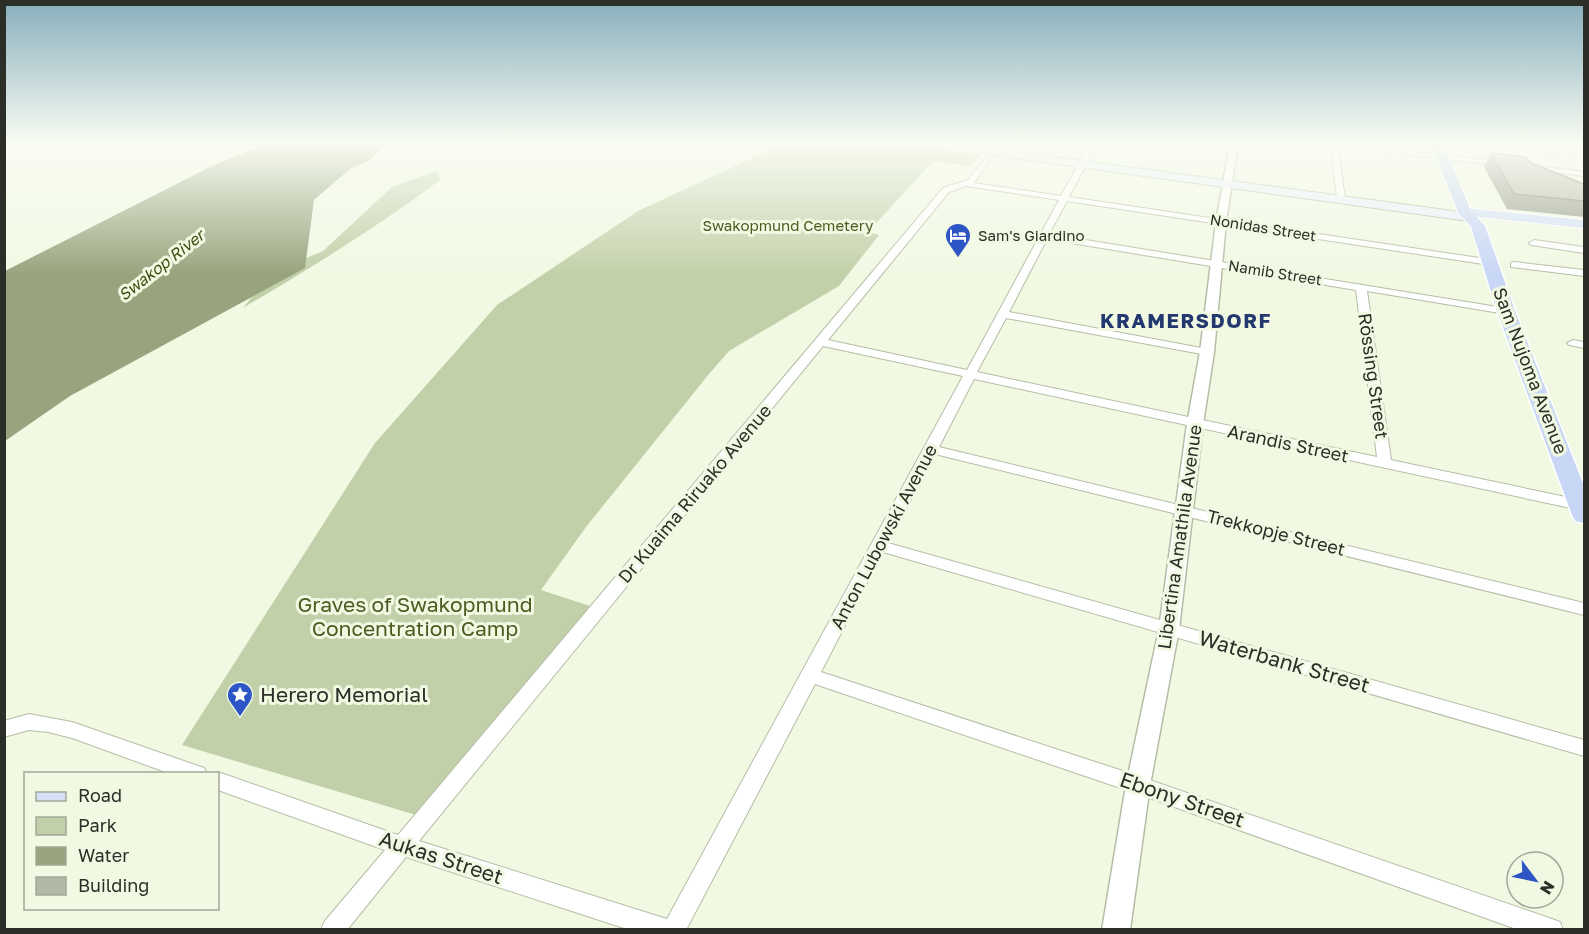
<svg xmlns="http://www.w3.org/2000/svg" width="1589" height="934" viewBox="0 0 1589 934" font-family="'Golos Text',sans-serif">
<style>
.green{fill:#c2d0a9}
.water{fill:#97a47d}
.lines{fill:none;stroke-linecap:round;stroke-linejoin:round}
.minor-casing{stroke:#b5bda7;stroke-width:2}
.tertiary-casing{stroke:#b5bda7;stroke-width:3}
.secondary-casing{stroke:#b5bda7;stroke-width:2}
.primary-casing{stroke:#fff;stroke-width:2}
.trunk-casing{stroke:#fff;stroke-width:3}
.minor{fill:#fff;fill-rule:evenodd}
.tertiary{fill:#fff;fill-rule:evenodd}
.secondary{fill:#ebf0fc;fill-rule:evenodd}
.primary{fill:#d6e1f8;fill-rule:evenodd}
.trunk{fill:#c8d7f6;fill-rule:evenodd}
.wall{fill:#989e8c}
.building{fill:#b1b8a3;stroke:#7c8172;stroke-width:1.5}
.labels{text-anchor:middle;stroke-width:6;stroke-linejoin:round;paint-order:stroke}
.far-park-label{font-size:15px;fill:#4b5c21;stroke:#f1f9e3}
.far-street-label{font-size:15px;fill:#2c2f27;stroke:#f1f9e3}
.far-poi-label{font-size:15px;fill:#2c2f27;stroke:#f1f9e3;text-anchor:start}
.far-water-label{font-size:16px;font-style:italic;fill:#3e4e11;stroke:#f1f9e3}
.street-label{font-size:18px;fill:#2c2f27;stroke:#f1f9e3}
.far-district-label{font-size:20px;font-weight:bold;letter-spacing:1.5px;fill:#22386f;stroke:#f1f9e3}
.near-park-label{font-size:21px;fill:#4b5c21;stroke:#f1f9e3}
.near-street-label{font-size:21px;fill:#2c2f27;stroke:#f1f9e3}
.near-poi-label{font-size:21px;fill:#2c2f27;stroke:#f1f9e3;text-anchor:start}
</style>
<rect width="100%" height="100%" fill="#f1f9e3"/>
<!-- green -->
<path class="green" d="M 782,144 L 944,144 L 940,149 L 981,154 L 970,166 L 933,161 L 868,232 L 879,235 L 839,286 L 729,351 L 709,374 L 586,527 L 541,590 L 590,606 L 416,815 L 182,745 L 375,443 L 497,305 L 638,211 Z
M 438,170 L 440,180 C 377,227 311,268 243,308 L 261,286 L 280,269 L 323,251 L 392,187 Z"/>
<!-- water -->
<path class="water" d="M 266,144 L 387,144 L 370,160 L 350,169 L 314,200 L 305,268 L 70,396 L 5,441 L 5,271 L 214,165 Z"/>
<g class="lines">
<defs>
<path id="minor" d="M 1089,144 L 1097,144 L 1069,197 L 1493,260 L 1495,262 L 1490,265 L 1067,201 L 1049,234 L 1510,309 L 1511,311 L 1506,314 L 1367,291 L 1391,460 L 1580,500 L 1584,502 L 1584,508 L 1580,510 L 974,379 L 939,447 L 1584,603 L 1584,615 L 935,454 L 888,543 L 1584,740 L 1584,756 L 883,552 L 821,672 L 1138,776 L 1552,919 L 1560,922 L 1563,930 L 1519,930 L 1138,794 L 815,684 L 686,930 L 630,930 L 406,857 L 347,930 L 321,930 L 324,922 L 385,850 L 218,790 L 218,774 L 215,774 L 218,772 L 398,835 L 943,188 L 968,180 L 992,150 L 996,152 L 974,183 L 1061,196 ZM 966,186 L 1059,200 L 967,370 L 828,340 L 949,192 ZM 1047,239 L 1356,290 L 1377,457 L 977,372 L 1006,318 L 1207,355 L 1213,352 L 1207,349 L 1009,312 ZM 823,346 L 963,376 L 667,919 L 419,841 Z
M 1331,144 L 1352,144 L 1505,162 L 1509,164 L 1505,166 L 1338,147 L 1345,199 L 1341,201 L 1337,199 Z
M 1488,144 L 1510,144 L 1584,152 L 1584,156 L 1492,146 Z
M 1530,165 L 1584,172 L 1584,176 L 1527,169 L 1526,167 Z
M 1534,240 L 1584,247 L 1584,253 L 1531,245 L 1529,243 Z
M 1514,262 L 1584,270 L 1584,276 L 1511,267 L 1511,263 Z
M 1573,340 L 1584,342 L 1584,348 L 1569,345 L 1567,343 Z
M 29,714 L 72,722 L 204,768 L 207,774 L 171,774 L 72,738 L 48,732 L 29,730 L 4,737 L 4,721 Z"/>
<path id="tertiary" d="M 1230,144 L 1238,144 L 1226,222 L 1214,352 L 1203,424 L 1179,629 L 1150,785 L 1130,930 L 1102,930 L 1126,785 L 1159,629 L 1187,424 L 1200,352 L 1216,222 Z"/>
<path id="secondary" d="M 961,144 L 976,144 L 993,149 L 1468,213 L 1474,217 L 1468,221 L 992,155 Z"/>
<path id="primary" d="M 1465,208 L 1584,220 L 1584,228 L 1460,215 L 1458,212 L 1460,209 Z"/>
<path id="trunk" d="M 1431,144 L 1443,144 L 1471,211 L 1485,226 L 1515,311 L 1584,486 L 1584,523 L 1575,521 L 1572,515 L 1497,311 L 1471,227 L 1458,212 Z"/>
</defs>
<!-- minor casing -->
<use href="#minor" class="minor-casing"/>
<!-- tertiary casing -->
<use href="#tertiary" class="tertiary-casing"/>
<!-- secondary casing -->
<use href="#secondary" class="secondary-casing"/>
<!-- primary casing -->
<use href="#primary" class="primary-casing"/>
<!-- trunk casing -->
<use href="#trunk" class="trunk-casing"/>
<!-- minor -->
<use href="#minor" class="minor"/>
<!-- tertiary -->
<use href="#tertiary" class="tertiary"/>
<!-- secondary -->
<use href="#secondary" class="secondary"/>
<!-- primary -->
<use href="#primary" class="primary"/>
<!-- trunk -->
<use href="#trunk" class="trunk"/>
</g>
<!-- wall -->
<path class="wall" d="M 1491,153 L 1531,163 L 1584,184 L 1584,217 L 1507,209 L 1484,167 Z"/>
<!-- building -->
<path class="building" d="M 1491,153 L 1525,157 L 1531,163 L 1584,184 L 1584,201 L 1514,194 Z"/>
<!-- sky -->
<linearGradient id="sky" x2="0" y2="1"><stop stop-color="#87aebd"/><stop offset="0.52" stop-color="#f9fcf2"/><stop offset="1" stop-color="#f9fcf2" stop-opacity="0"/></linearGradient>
<rect width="1589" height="275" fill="url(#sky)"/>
<!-- icons -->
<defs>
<symbol id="hotel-pin" viewBox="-11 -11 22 30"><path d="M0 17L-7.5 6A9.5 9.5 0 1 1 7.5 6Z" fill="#2d55c5" stroke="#f1f9e3"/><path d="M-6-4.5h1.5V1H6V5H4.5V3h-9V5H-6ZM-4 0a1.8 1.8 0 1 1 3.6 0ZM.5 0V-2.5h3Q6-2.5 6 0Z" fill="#fff"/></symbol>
<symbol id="sight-pin" viewBox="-11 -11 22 30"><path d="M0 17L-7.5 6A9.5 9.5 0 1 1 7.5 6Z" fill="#2d55c5" stroke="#f1f9e3"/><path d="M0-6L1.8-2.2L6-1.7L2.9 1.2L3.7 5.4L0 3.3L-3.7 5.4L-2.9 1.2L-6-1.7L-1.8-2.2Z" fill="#fff"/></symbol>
</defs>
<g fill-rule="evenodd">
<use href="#hotel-pin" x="943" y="221" width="30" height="40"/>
<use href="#sight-pin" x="225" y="680" width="30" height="40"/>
</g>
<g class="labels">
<!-- far-park labels -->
<g class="far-park-label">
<text x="788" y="231">Swakopmund Cemetery</text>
</g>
<!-- far-street labels -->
<g class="far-street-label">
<text transform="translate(1263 228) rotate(9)" y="5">Nonidas Street</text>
<text transform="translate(1275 273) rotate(9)" y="5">Namib Street</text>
</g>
<!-- far-poi labels -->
<g class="far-poi-label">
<text x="978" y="241">Sam's Giardino</text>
</g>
<!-- far-water labels -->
<g class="far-water-label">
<text transform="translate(161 265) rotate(-38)" y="6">Swakop River</text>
</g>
<!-- street labels -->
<g class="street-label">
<text transform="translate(1530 371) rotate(69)" y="6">Sam Nujoma Avenue</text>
<text transform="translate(1373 376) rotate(82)" y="6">Rössing Street</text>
<text transform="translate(1288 444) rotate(12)" y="6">Arandis Street</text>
<text transform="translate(695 494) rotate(-50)" y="6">Dr Kuaima Riruako Avenue</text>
<text transform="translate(1276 533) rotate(14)" y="6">Trekkopje Street</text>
<text transform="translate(884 537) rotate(-62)" y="6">Anton Lubowski Avenue</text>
<text transform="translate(1180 537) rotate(-82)" y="6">Libertina Amathila Avenue</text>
</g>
<!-- far-district labels -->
<g class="far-district-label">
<text x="1186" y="328">KRAMERSDORF</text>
</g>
<!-- near-park labels -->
<g class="near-park-label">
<text x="415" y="612">Graves of Swakopmund<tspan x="415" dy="24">Concentration Camp</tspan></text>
</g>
<!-- near-street labels -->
<g class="near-street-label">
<text transform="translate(1284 662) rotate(16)" y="7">Waterbank Street</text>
<text transform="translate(1182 800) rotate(19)" y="7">Ebony Street</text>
<text transform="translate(441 858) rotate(18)" y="7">Aukas Street</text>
</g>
<!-- near-poi labels -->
<g class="near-poi-label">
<text x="260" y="702">Herero Memorial</text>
</g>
</g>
<!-- border -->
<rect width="1589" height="934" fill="none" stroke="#2c2f27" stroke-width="12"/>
<!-- legend -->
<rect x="24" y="772" width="195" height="138" fill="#f1f9e3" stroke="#a2a898" stroke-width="1.5"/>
<rect x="36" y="792" width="30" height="9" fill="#d6e1f8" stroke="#a2a898" stroke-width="1.5"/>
<text x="78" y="802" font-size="18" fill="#2c2f27">Road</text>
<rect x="36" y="817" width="30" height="18" fill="#c2d0a9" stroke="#a2a898" stroke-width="1.5"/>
<text x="78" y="832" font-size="18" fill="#2c2f27">Park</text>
<rect x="36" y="847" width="30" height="18" fill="#97a47d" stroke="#a2a898" stroke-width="1.5"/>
<text x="78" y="862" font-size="18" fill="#2c2f27">Water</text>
<rect x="36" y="877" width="30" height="18" fill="#b1b8a3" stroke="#a2a898" stroke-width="1.5"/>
<text x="78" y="892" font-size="18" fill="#2c2f27">Building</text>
<!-- north arrow -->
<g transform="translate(1535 880) rotate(122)"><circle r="28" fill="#f1f9e3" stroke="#a2a898" stroke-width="1.5"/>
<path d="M0-4.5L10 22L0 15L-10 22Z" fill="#2d55c5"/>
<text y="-9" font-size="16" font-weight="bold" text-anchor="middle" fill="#2c2f27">N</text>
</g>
</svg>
